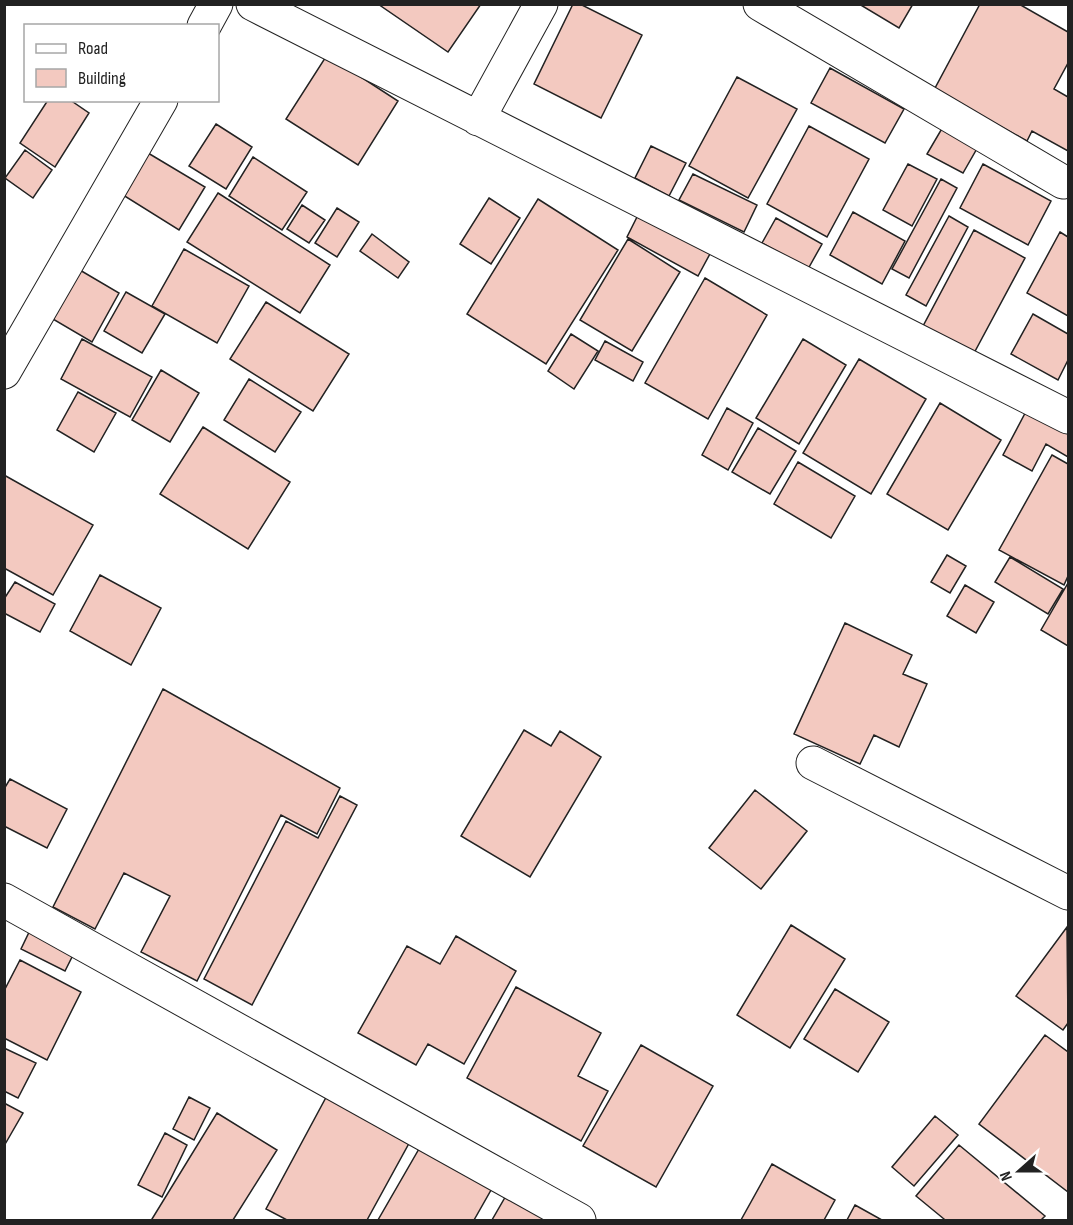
<svg xmlns="http://www.w3.org/2000/svg" width="1073" height="1225" viewBox="0 0 1073 1225" font-family="'Sofia Sans Condensed',sans-serif">
<style>
.building{fill:#f3c9c0;stroke:#222;stroke-width:1.5}
.lines{fill:none;stroke-linecap:round;stroke-linejoin:round}
.street-casing{stroke:#222;stroke-width:35}
.street{stroke:#fff;stroke-width:33}
</style>
<rect width="100%" height="100%" fill="#fff"/>
<!-- building -->
<path class="building" d="M 378,4 L 481,4 L 448,52 Z
M 573,4 L 580,4 L 642,35 L 601,118 L 534,84 Z
M 859,4 L 913,4 L 899,28 Z
M 980,4 L 1019,4 L 1068,32 L 1068,63 L 1054,89 L 1068,97 L 1068,151 L 1032,131 L 1027,141 L 934,90 Z
M 327,55 L 398,101 L 358,165 L 286,119 Z
M 830,68 L 904,109 L 885,143 L 811,103 Z
M 737,77 L 797,109 L 748,198 L 689,166 Z
M 48,100 L 70,100 L 89,113 L 55,167 L 20,143 Z
M 216,124 L 252,147 L 226,189 L 189,166 Z
M 944,125 L 979,145 L 963,173 L 927,154 Z
M 809,126 L 869,159 L 827,237 L 767,204 Z
M 651,146 L 686,163 L 669,196 L 635,178 Z
M 25,150 L 52,170 L 33,198 L 5,178 Z
M 148,153 L 205,187 L 179,230 L 123,195 Z
M 253,157 L 307,192 L 282,230 L 229,196 Z
M 908,164 L 937,179 L 912,226 L 883,210 Z
M 983,164 L 1051,201 L 1028,245 L 960,208 Z
M 693,174 L 757,205 L 744,232 L 679,200 Z
M 941,179 L 957,188 L 909,278 L 892,269 Z
M 218,193 L 330,265 L 300,313 L 187,242 Z
M 489,198 L 520,218 L 491,264 L 460,244 Z
M 538,199 L 618,250 L 546,364 L 467,314 Z
M 302,205 L 325,220 L 309,243 L 287,229 Z
M 337,208 L 359,222 L 337,257 L 315,243 Z
M 853,212 L 905,241 L 882,284 L 830,255 Z
M 639,213 L 711,252 L 698,276 L 627,237 Z
M 949,216 L 968,227 L 926,306 L 906,295 Z
M 776,218 L 822,244 L 808,269 L 762,243 Z
M 974,230 L 1025,258 L 973,355 L 922,328 Z
M 1060,232 L 1068,237 L 1068,316 L 1027,293 Z
M 372,234 L 409,262 L 398,278 L 360,251 Z
M 628,239 L 680,272 L 632,351 L 580,320 Z
M 184,249 L 249,286 L 217,343 L 152,306 Z
M 73,266 L 119,293 L 92,342 L 46,315 Z
M 705,278 L 767,315 L 708,419 L 645,383 Z
M 126,292 L 165,314 L 142,353 L 104,331 Z
M 266,302 L 349,354 L 313,411 L 230,359 Z
M 1033,314 L 1068,334 L 1068,360 L 1058,380 L 1011,354 Z
M 571,334 L 598,351 L 574,389 L 548,371 Z
M 82,339 L 152,377 L 130,417 L 61,379 Z
M 803,339 L 846,365 L 799,444 L 756,418 Z
M 605,341 L 643,362 L 633,381 L 595,360 Z
M 859,359 L 926,399 L 871,494 L 803,453 Z
M 161,370 L 199,393 L 170,442 L 132,420 Z
M 249,379 L 301,412 L 275,452 L 224,420 Z
M 78,392 L 116,413 L 94,452 L 57,430 Z
M 1031,402 L 1068,424 L 1068,457 L 1046,444 L 1032,471 L 1003,455 Z
M 940,403 L 1001,440 L 948,530 L 887,494 Z
M 727,408 L 753,423 L 728,470 L 702,455 Z
M 203,427 L 290,482 L 248,549 L 160,494 Z
M 758,428 L 796,451 L 770,494 L 732,472 Z
M 1052,455 L 1068,464 L 1068,576 L 1064,585 L 999,550 Z
M 798,462 L 855,496 L 831,538 L 774,504 Z
M 4,475 L 93,525 L 53,595 L 4,568 Z
M 947,555 L 966,566 L 950,593 L 931,582 Z
M 1010,557 L 1063,589 L 1048,614 L 995,582 Z
M 100,575 L 161,608 L 131,665 L 70,631 Z
M 15,582 L 55,604 L 40,632 L 4,613 L 4,599 Z
M 1068,583 L 1068,646 L 1041,630 Z
M 965,585 L 994,602 L 976,633 L 947,616 Z
M 845,623 L 912,655 L 903,674 L 927,684 L 899,747 L 874,735 L 860,764 L 794,734 Z
M 163,689 L 340,788 L 317,834 L 281,815 L 197,981 L 141,952 L 170,896 L 124,873 L 95,929 L 53,907 Z
M 524,730 L 551,746 L 560,731 L 601,757 L 530,877 L 461,836 Z
M 10,779 L 67,809 L 47,848 L 4,826 L 4,789 Z
M 755,790 L 807,831 L 761,889 L 709,848 Z
M 340,796 L 357,805 L 252,1005 L 204,979 L 286,821 L 318,838 Z
M 33,924 L 77,947 L 65,971 L 21,949 Z
M 791,925 L 845,959 L 790,1048 L 737,1015 Z
M 1067,927 L 1068,1023 L 1063,1030 L 1016,996 Z
M 456,936 L 516,971 L 464,1064 L 428,1044 L 416,1065 L 358,1033 L 407,946 L 440,964 Z
M 20,960 L 81,992 L 47,1060 L 4,1038 L 4,991 Z
M 516,987 L 601,1033 L 578,1076 L 608,1091 L 581,1141 L 467,1078 Z
M 835,989 L 889,1022 L 858,1072 L 804,1039 Z
M 1045,1035 L 1068,1052 L 1068,1192 L 979,1124 Z
M 641,1045 L 713,1086 L 656,1187 L 583,1146 Z
M 4,1048 L 36,1063 L 18,1098 L 4,1091 Z
M 330,1090 L 413,1136 L 367,1220 L 287,1220 L 266,1209 Z
M 189,1097 L 210,1108 L 194,1140 L 173,1129 Z
M 4,1103 L 23,1113 L 4,1146 Z
M 217,1113 L 277,1150 L 233,1220 L 154,1220 L 152,1219 Z
M 935,1116 L 958,1135 L 914,1186 L 892,1167 Z
M 165,1133 L 187,1145 L 162,1197 L 138,1185 Z
M 423,1142 L 495,1183 L 474,1220 L 378,1220 Z
M 959,1145 L 1045,1216 L 1041,1220 L 942,1220 L 944,1219 L 916,1196 Z
M 772,1164 L 835,1200 L 824,1220 L 741,1220 Z
M 507,1194 L 553,1220 L 492,1220 Z
M 855,1205 L 882,1220 L 847,1220 Z"/>
<g class="lines">
<defs>
<path id="street" d="M 253,4 L 1068,417
M 760,4 L 1063,182
M 204,26 L 216,4
M 478,119 L 541,4
M 4,372 L 161,100
M 813,763 L 1068,893
M 4,900 L 579,1220"/>
</defs>
<!-- street casing -->
<use href="#street" class="street-casing"/>
<!-- street -->
<use href="#street" class="street"/>
</g>
<!-- border -->
<rect width="1073" height="1225" fill="none" stroke="#222222" stroke-width="12"/>
<!-- legend -->
<rect x="24" y="24" width="195" height="78" fill="#ffffff" stroke="#a7a7a7" stroke-width="1.5"/>
<rect x="36" y="44" width="30" height="9" fill="#ffffff" stroke="#a7a7a7" stroke-width="1.5"/>
<text x="78" y="54" font-size="18" fill="#222222">Road</text>
<rect x="36" y="69" width="30" height="18" fill="#f3c9c0" stroke="#a7a7a7" stroke-width="1.5"/>
<text x="78" y="84" font-size="18" fill="#222222">Building</text>
<!-- north arrow -->
<g transform="translate(1019 1171) rotate(249)" stroke="#ffffff" stroke-width="4.5" paint-order="stroke">
<path d="M0-4.5L10 22L0 15L-10 22Z" fill="#222222"/>
<text y="-9" font-size="16" font-weight="bold" text-anchor="middle" fill="#222222">N</text>
</g>
</svg>
